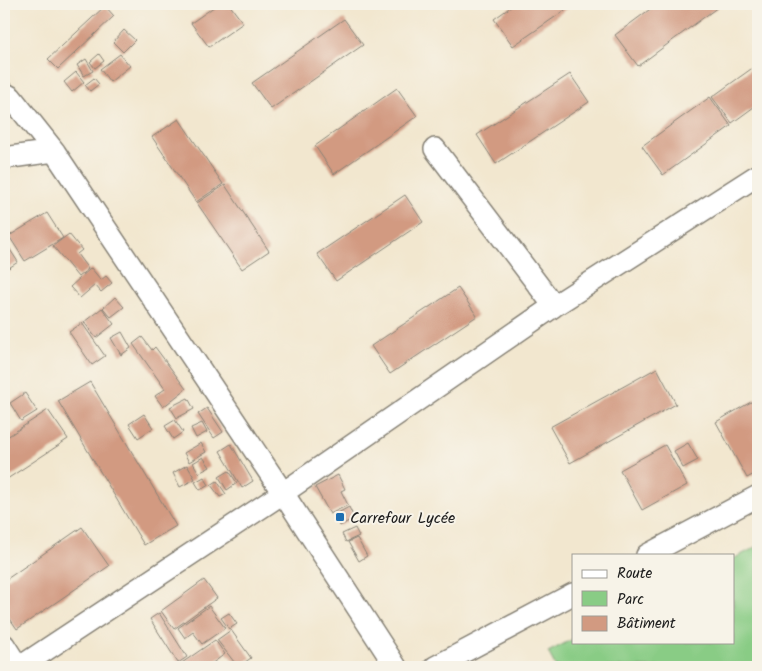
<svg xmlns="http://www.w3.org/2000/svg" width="762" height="671" viewBox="0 0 762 671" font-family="Kalam,sans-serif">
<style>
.green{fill:#89cc85;stroke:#527450}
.building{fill:#d29a81}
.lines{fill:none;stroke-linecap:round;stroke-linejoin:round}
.minor-casing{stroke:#878276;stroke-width:24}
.minor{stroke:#fff;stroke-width:21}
.poi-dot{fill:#1f6fb2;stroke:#f7f3e8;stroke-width:2}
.labels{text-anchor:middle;stroke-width:4;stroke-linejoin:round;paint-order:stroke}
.poi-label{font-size:16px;fill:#1c1c1c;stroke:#f7f3e8;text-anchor:start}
</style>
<rect width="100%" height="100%" fill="#f7f3e8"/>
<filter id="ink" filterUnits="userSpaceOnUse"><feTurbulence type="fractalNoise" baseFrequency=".02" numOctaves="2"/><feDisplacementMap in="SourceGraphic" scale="10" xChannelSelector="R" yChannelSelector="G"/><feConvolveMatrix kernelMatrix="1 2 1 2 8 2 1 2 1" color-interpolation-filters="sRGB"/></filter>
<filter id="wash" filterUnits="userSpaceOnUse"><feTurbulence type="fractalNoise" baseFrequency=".0096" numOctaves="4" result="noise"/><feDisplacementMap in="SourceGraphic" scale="20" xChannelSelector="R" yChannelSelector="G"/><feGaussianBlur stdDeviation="1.12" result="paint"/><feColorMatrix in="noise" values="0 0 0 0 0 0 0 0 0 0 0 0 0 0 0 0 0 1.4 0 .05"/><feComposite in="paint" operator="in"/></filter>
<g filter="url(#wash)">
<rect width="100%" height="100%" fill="#f2e7cf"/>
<!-- green -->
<path class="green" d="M 758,546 L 758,667 L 556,667 L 548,652 L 573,639 L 573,642 L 733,642 L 733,559 Z"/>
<g id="blocks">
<!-- building -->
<path class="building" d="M 218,4 L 229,4 L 243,23 L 209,47 L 191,23 Z
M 515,4 L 574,4 L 513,46 L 494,19 Z
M 657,4 L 722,4 L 638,66 L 615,35 Z
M 105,6 L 114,16 L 58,69 L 48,59 Z
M 344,19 L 363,45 L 271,109 L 252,83 Z
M 124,30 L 135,40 L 123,52 L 113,42 Z
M 99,54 L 104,61 L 95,68 L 90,62 Z
M 120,54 L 130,66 L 110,82 L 100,69 Z
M 86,59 L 93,71 L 84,76 L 77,65 Z
M 758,64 L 758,104 L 732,123 L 712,97 Z
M 76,72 L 84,82 L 72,92 L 64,82 Z
M 570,74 L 589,102 L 496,164 L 477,135 Z
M 94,78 L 99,84 L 90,91 L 85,85 Z
M 397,88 L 417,116 L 334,174 L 315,146 Z
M 710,97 L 731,126 L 663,175 L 642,146 Z
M 179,119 L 223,184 L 196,202 L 152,137 Z
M 225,185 L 269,251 L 242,269 L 197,203 Z
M 405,195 L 423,222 L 336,281 L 317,254 Z
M 47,213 L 63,238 L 25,261 L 9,236 Z
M 69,234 L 82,250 L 77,254 L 88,269 L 78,277 L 53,246 Z
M 9,248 L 18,262 L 4,271 L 4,251 Z
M 91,268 L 101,280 L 106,276 L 112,283 L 101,292 L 95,285 L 80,298 L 70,287 Z
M 458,288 L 477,316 L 390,374 L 371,346 Z
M 115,297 L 124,307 L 111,317 L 103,308 Z
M 102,308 L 114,324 L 96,338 L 84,322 Z
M 82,323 L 105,356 L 92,365 L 69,332 Z
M 122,332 L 131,348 L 121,355 L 111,338 Z
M 142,337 L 152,350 L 155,347 L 186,389 L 163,407 L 155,396 L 165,389 L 133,344 Z
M 657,368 L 676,404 L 570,463 L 550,427 Z
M 90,382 L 176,526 L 144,545 L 58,401 Z
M 25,393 L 37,411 L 21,421 L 10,403 Z
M 188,398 L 194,409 L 177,418 L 170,407 Z
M 758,398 L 758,472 L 747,478 L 716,422 Z
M 207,408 L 223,432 L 214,438 L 198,414 Z
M 48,410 L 68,439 L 4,481 L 4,439 Z
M 144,414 L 153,428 L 138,438 L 129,424 Z
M 175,420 L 183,432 L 173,439 L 165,426 Z
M 202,423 L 207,432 L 196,438 L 191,428 Z
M 201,443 L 206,452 L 189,462 L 184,453 Z
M 688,443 L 698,460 L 683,468 L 674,451 Z
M 231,444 L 253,481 L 242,488 L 220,451 Z
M 665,445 L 687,485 L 642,510 L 620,470 Z
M 203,457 L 210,467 L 199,473 L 193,463 Z
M 187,465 L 195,479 L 180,487 L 173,473 Z
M 229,471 L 237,483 L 227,490 L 219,477 Z
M 338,475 L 345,489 L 341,491 L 348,505 L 330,514 L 315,487 Z
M 204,477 L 209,485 L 200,490 L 195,482 Z
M 217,481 L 226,494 L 220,497 L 211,485 Z
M 349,507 L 354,518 L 340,526 L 334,515 Z
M 82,527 L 109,566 L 17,629 L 4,610 L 4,581 Z
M 355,528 L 359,536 L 346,542 L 342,534 Z
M 357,538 L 367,556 L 359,561 L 348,542 Z
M 204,580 L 217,598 L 174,629 L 161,611 Z
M 209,606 L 225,628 L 202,644 L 193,632 L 185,638 L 178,628 Z
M 159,613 L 187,657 L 178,663 L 150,619 Z
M 229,613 L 237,624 L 229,629 L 221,618 Z
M 231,630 L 251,658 L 238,667 L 217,640 Z
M 215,640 L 225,654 L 207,667 L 180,667 L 179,665 Z"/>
</g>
</g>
<g filter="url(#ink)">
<use href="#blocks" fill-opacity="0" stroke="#878276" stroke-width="1"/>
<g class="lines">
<defs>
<path id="minor" d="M 4,93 L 11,97 L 54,151 L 283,493 L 396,667
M 435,149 L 554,306
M 4,158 L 54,151
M 647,555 L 758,496
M 4,645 L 18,667
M 20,667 L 283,493 L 554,306 L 758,175
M 435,667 L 573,594"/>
</defs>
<!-- minor casing -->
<use href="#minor" class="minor-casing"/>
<!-- minor -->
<use href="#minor" class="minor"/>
</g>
</g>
<!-- markers -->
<rect class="poi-dot" x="335" y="512" width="10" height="10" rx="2.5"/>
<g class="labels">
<!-- poi labels -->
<g class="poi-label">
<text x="350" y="523">Carrefour Lycée</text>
</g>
</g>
<!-- margin -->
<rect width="762" height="671" fill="none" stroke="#f7f3e8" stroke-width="20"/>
<!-- legend -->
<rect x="572" y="554" width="162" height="90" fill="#f7f3e8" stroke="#9f9d96"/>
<rect x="582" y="570" width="25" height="8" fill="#ffffff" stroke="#9f9d96"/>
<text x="617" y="578" font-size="15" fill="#1c1c1c">Route</text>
<rect x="582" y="591" width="25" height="15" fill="#89cc85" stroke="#9f9d96"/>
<text x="617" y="604" font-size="15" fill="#1c1c1c">Parc</text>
<rect x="582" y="616" width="25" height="15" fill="#d29a81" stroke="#9f9d96"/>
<text x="617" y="628" font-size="15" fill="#1c1c1c">Bâtiment</text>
</svg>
